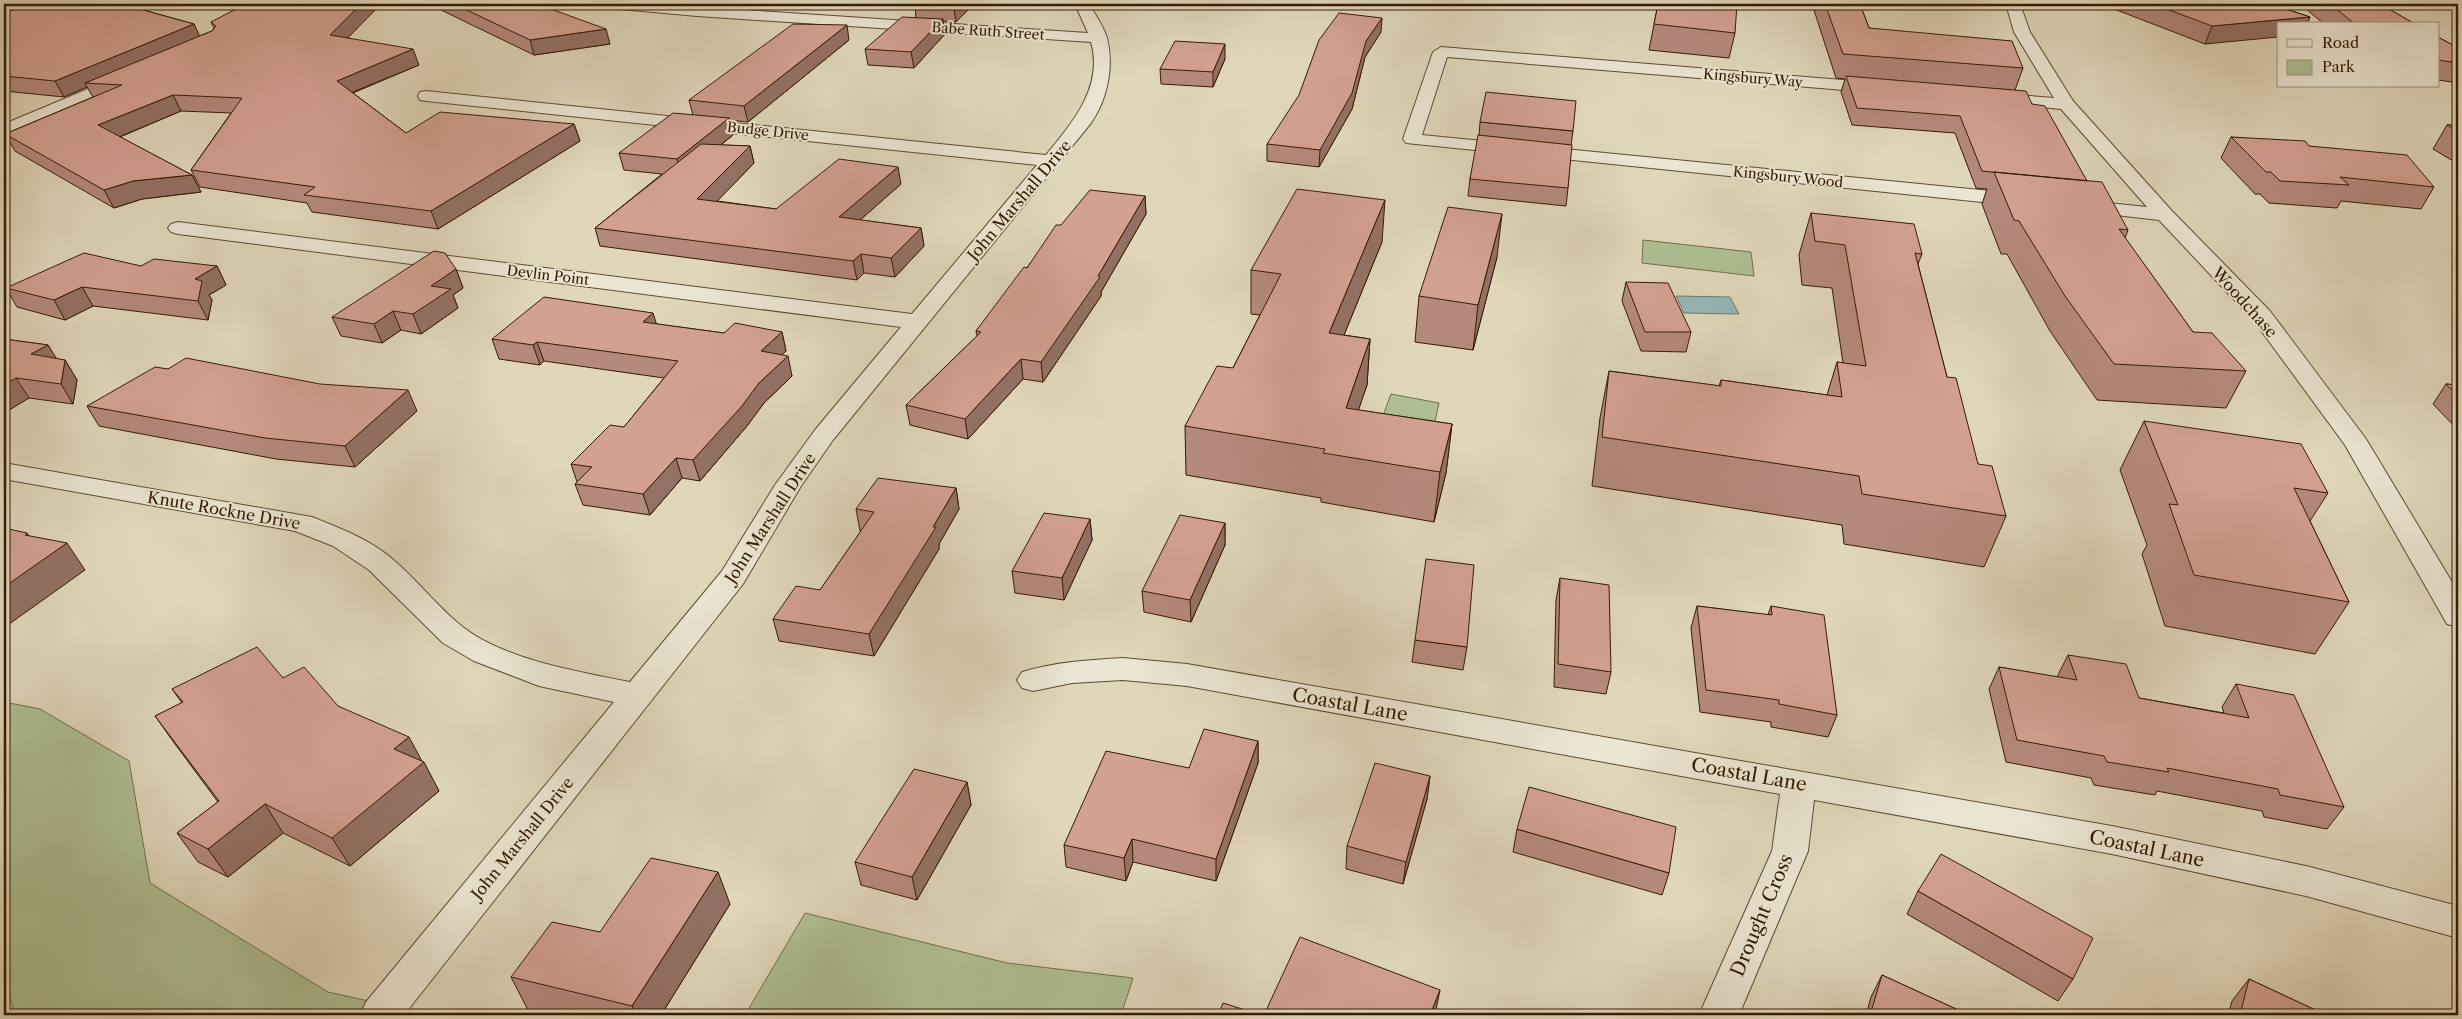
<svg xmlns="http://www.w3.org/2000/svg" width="2462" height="1019" viewBox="0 0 2462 1019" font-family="'Libre Caslon Text',serif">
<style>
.green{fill:#aebf93;stroke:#726d4a}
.water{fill:#96b8b8;stroke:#70796f}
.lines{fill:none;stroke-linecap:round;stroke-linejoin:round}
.minor-casing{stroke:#604a30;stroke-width:2}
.minor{fill:#ebe5d3;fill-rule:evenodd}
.wall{fill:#b58a7e;stroke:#361b01}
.shaded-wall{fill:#947166;stroke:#361b01}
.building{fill:#d3a192;stroke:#361b01}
.labels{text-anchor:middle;stroke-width:4;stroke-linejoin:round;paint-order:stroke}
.far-street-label{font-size:14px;fill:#361b01;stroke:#ebe5d3}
.street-label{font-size:16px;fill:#361b01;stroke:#ebe5d3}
.near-street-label{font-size:19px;fill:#361b01;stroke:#ebe5d3}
</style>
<rect width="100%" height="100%" fill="#e0d7bb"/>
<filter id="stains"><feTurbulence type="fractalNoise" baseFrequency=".004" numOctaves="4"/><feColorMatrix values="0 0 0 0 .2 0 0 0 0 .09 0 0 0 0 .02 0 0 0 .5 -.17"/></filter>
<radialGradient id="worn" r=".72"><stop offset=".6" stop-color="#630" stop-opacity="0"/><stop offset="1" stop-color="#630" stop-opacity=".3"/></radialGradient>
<!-- green -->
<path class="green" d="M 1643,240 L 1751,252 L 1754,276 L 1642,263 Z
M 1391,394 L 1439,403 L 1434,426 L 1376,434 Z
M 4,702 L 40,709 L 129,761 L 150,883 L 328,992 L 432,1015 L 15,1015 L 4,977 Z
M 805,913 L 1007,963 L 1133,978 L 1121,1015 L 745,1015 Z"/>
<!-- water -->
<path class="water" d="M 1676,296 L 1730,297 L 1739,314 L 1684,313 Z"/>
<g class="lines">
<defs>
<path id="minor" d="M 602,4 L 655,4 L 1088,33 L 1075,4 L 1089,4 C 1095,14 1104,27 1107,38 C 1114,65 1108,99 1091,123 L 833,440 L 801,486 L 743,584 L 404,1015 L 360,1015 L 366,1002 L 614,702 L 539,686 L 474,661 L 443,643 L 369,570 L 333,546 L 295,531 L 4,479 L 4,463 L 312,517 C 339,528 367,538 390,557 C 416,578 437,607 464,628 C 506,660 580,672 630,682 L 722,571 L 775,485 L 815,430 L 901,327 L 178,234 L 171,232 L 168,228 L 171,224 L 178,222 L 912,314 L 1037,165 L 426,101 L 420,100 L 418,96 L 420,92 L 426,91 L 1046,155 C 1072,123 1104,87 1091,42 L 697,16 L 609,8 L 604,7 Z
M 2006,4 L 2020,4 L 2030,32 L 2073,101 L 2172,211 L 2270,311 L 2366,439 L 2458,592 L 2458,627 L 2447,624 L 2345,445 L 2254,321 L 2159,220 L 2072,210 L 2069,206 L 2072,202 L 2079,200 L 2147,207 L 2061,109 L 1987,102 L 1985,98 L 1987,94 L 1993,93 L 2054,98 L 2014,32 Z
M 1441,47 L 1880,83 L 1886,84 L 1888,88 L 1886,92 L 1880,93 L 1447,57 L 1422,135 L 2021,194 L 2028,196 L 2031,200 L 2028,204 L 2021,206 L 1406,143 L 1403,139 L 1433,52 Z
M 124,74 L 130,75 L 132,79 L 130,83 L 4,135 L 4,124 Z
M 1123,658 L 1187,664 L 2112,826 L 2306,866 L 2458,906 L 2458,938 L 2306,896 L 2112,854 L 1814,800 L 1808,851 L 1739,1015 L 1699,1015 L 1772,851 L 1780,794 L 1187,686 L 1123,680 L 1072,683 L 1033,691 L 1022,688 L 1017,680 L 1022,672 C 1055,662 1088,660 1123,658 Z"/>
</defs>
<!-- minor casing -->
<use href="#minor" class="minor-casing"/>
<!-- minor -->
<use href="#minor" class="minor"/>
</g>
<!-- wall -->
<path class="wall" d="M 4,4 L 129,6 L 194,24 L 199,36 L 212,31 L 214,28 L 211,22 L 348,38 L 419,65 L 353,93 L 406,133 L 574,124 L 580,141 L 438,229 L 312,212 L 307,203 L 200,187 L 191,170 L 231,113 L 181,111 L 120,137 L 192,175 L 201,192 L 142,199 L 114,208 L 15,151 L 5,134 L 93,97 L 87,87 L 64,97 L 4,91 Z
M 437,4 L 537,4 L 610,44 L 534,55 L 439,9 Z
M 974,4 L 956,22 L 943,21 L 945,34 L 914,68 L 868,65 L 865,49 L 916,18 L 915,5 Z
M 1658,4 L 1735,33 L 1729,58 L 1649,50 Z
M 1812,4 L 1860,4 L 1869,28 L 2023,68 L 2015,90 L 2032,104 L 2087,181 L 2128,230 L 2125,238 L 2193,332 L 2246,371 L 2226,408 L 2097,400 L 2050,331 L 2007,254 L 2001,254 L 1982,204 L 1987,189 L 1976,188 L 1955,133 L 1852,125 L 1841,92 L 1845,79 L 1836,78 Z
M 2101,4 L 2271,4 L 2310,17 L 2307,24 L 2278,24 L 2205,44 Z
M 2300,4 L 2380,4 L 2415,24 L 2324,24 Z
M 1381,32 L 1365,57 L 1352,109 L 1319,167 L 1267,161 L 1267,144 Z
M 2438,37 L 2458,48 L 2458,83 L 2438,80 Z
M 849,40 L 748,122 L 729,120 L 733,135 L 721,145 L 750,146 L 754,163 L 717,201 L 776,209 L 901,184 L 860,220 L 921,228 L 924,246 L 895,277 L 864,273 L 857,280 L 600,246 L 595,228 L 662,174 L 624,170 L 619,153 L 693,115 L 689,100 Z
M 1225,59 L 1213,87 L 1161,84 L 1160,69 Z
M 1480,122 L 1573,131 L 1571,145 L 1568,188 L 1566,206 L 1468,196 L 1470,179 L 1479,136 Z
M 2447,125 L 2458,125 L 2458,164 L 2433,149 Z
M 2231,137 L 2309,146 L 2434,187 L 2421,209 L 2341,201 L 2337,208 L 2269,203 L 2260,194 L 2255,194 L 2221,158 Z
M 1145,196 L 1146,214 L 1101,292 L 1101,296 L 1043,382 L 1023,379 L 968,439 L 910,425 L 906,405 L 977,336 L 976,331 L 1061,225 Z
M 1811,213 L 1922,254 L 1918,264 L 1947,377 L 1978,464 L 2006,516 L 1984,567 L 1844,544 L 1842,525 L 1592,486 L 1600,418 L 1609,371 L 1719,386 L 1721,380 L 1827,395 L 1837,362 L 1843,363 L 1832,288 L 1802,285 L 1799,255 Z
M 1382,242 L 1344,335 L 1370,339 L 1367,385 L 1358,410 L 1452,424 L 1446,473 L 1434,522 L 1321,502 L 1321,498 L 1186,475 L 1185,426 L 1233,368 L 1260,315 L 1251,314 L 1251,270 Z
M 1497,257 L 1473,350 L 1415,342 L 1419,296 Z
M 141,266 L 217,266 L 226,285 L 209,295 L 212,300 L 208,320 L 93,306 L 65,320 L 17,307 L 6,288 Z
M 456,269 L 463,288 L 453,295 L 458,308 L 421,334 L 401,330 L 382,343 L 341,336 L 332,317 Z
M 1626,282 L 1691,332 L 1686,352 L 1641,351 L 1622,301 Z
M 656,324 L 724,333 L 782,332 L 786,351 L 782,355 L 792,376 L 764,403 L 747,426 L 700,481 L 682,478 L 650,515 L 583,505 L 575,484 L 577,482 L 571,464 L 624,427 L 664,378 L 544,361 L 540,365 L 499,359 L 492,339 Z
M 4,339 L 48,345 L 56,359 L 65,360 L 77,380 L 73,404 L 29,398 L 4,413 Z
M 168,369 L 417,411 L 355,467 L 276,459 L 99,426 L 87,406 Z
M 2446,384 L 2458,385 L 2458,430 L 2433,404 Z
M 2144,421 L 2328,493 L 2310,521 L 2349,602 L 2315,654 L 2165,626 L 2142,554 L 2147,545 L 2120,470 Z
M 956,488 L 959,509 L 939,544 L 939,549 L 874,656 L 779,641 L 773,619 L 820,590 L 861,531 L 860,531 L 856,509 Z
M 1090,519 L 1092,540 L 1064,600 L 1015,593 L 1012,571 Z
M 1225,523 L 1225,545 L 1191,622 L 1144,612 L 1142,591 Z
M 1560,578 L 1611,672 L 1606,694 L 1554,687 L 1556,600 Z
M 1697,606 L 1768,615 L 1771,606 L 1837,715 L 1828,737 L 1771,727 L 1771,722 L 1700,712 L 1691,628 Z
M 1415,640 L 1467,647 L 1463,670 L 1412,662 Z
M 2068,655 L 2139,698 L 2224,713 L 2222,707 L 2236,684 L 2344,807 L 2327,829 L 2264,817 L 2262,811 L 2157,791 L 2155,795 L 2094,785 L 2091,778 L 2006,762 L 1989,689 L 1999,667 L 2057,677 Z
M 283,678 L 338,706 L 422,761 L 439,791 L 350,866 L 283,833 L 228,877 L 198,862 L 177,833 L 218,802 L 175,744 L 155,716 L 182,703 L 172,689 Z
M 1258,741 L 1258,763 L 1216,881 L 1133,862 L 1126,881 L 1066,867 L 1064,845 L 1189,768 Z
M 1430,776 L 1427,799 L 1403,884 L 1346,869 L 1347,846 Z
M 967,782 L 971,805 L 917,900 L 861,885 L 855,862 Z
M 1517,829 L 1669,873 L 1662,895 L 1513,852 Z
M 1918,891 L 2073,979 L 2058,1001 L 1907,914 Z
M 730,904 L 661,1015 L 553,1015 L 528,1010 L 511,977 L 600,932 Z
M 1882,975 L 1969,1015 L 1866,1015 L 1871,997 Z
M 2249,979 L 2326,1015 L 2228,1015 L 2232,1001 Z"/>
<!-- shaded-wall -->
<path class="shaded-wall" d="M 105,4 L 135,4 L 109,13 Z
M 361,4 L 381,4 L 336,50 L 330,35 Z
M 958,4 L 974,4 L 956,22 L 954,8 Z
M 2310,17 L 2307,24 L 2278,24 L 2278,37 L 2205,44 L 2212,26 Z
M 1382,18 L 1381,32 L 1365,57 L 1352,109 L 1319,167 L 1320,150 L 1366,41 Z
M 943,19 L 945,34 L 914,68 L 911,52 Z
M 194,24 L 201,39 L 85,83 L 87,87 L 64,97 L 55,81 Z
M 847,25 L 849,40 L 748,122 L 744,106 Z
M 606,29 L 610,44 L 534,55 L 530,40 Z
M 1225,44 L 1225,59 L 1213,87 L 1213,72 Z
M 413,49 L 419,65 L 343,96 L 337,81 Z
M 173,95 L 181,111 L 107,142 L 98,125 Z
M 729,118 L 733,135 L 681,176 L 677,159 Z
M 574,124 L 580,141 L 438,229 L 431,211 Z
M 750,146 L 754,163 L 702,217 L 697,199 Z
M 898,167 L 901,184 L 843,235 L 839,217 Z
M 192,175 L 201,192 L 142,199 L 114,208 L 104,190 L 133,181 Z
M 1145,196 L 1146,214 L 1101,292 L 1101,296 L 1043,382 L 1041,362 L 1098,276 Z
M 1385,200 L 1382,242 L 1326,379 L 1329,333 Z
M 1502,214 L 1497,257 L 1473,350 L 1478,305 Z
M 921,228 L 924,246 L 895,277 L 891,258 Z
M 861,254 L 864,273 L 857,280 L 853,261 Z
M 217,266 L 226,285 L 209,295 L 212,300 L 208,320 L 198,301 L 195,279 Z
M 456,269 L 463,288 L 453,295 L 458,308 L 421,334 L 413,314 L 431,286 Z
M 82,287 L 93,306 L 65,320 L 54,300 Z
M 393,311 L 401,330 L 382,343 L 374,324 Z
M 653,313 L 659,332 L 643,322 Z
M 782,332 L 786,351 L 765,371 L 761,351 Z
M 1370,339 L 1367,385 L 1343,456 L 1346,408 Z
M 537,342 L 544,361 L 540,365 L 533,345 Z
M 48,345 L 60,364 L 31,354 Z
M 788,356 L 792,376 L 764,403 L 747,426 L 700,481 L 693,460 L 759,383 Z
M 1021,359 L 1023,379 L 968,439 L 965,419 Z
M 65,360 L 77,380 L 73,404 L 61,384 Z
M 16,378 L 29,398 L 4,413 L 4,385 Z
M 408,390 L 417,411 L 355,467 L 345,446 Z
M 1452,424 L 1446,473 L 1434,522 L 1440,472 Z
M 676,458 L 682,478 L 650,515 L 643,494 Z
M 956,488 L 959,509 L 939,544 L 939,549 L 874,656 L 869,634 L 933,527 Z
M 1090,519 L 1092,540 L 1064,600 L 1062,578 Z
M 1225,523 L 1225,545 L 1191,622 L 1190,600 Z
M 27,533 L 45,558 L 67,543 L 85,570 L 5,627 L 4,626 L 4,587 L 25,535 Z
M 409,737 L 423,763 L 424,762 L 439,791 L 350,866 L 332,838 L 394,749 Z
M 1258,741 L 1258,763 L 1216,881 L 1216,859 Z
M 1430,776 L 1427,799 L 1403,884 L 1406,862 Z
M 967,782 L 971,805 L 917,900 L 912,877 Z
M 265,804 L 283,833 L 228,877 L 208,849 Z
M 1132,839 L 1133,862 L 1126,881 L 1124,858 Z
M 718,872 L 730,904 L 661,1015 L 636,1015 L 632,1006 Z
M 1440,990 L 1435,1015 L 1430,1015 Z"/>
<!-- building -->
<path class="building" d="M 4,4 L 121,4 L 194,24 L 55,81 L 4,76 L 4,13 L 18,8 L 4,6 Z
M 246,4 L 361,4 L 330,35 L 413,49 L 337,81 L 406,133 L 440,112 L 574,124 L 431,211 L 304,195 L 315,187 L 191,170 L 242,98 L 173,95 L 98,125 L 192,175 L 133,181 L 104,190 L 5,134 L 122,85 L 85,83 L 212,31 L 216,26 L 211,22 Z
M 454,4 L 537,4 L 606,29 L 530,40 Z
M 916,4 L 958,4 L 954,8 L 915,5 Z
M 1658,4 L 1737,4 L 1735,33 L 1654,24 Z
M 1825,4 L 1860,4 L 1869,28 L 2012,41 L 2023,68 L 1843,54 Z
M 2153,4 L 2271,4 L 2310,17 L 2212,26 Z
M 2330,4 L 2380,4 L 2415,24 L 2355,24 Z
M 1339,13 L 1382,18 L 1366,41 L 1352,93 L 1320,150 L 1267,144 L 1299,95 L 1319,40 Z
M 902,17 L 943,19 L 911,52 L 865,49 Z
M 793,24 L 847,25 L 744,106 L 689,100 Z
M 2438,37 L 2458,48 L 2458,63 L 2438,60 Z
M 1175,41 L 1225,44 L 1213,72 L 1160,69 Z
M 1846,76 L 2026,91 L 2032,104 L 2045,106 L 2087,181 L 1982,171 L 1960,116 L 1857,108 Z
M 1486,92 L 1576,101 L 1573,131 L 1480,122 Z
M 673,113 L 729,118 L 677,159 L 619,153 Z
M 2447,125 L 2458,125 L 2458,132 Z
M 1478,135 L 1572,145 L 1568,188 L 1470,179 Z
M 2231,137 L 2305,141 L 2309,146 L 2407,155 L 2434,187 L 2340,177 L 2349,185 L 2280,181 L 2271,172 L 2266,172 Z
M 701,144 L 750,146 L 697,199 L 776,209 L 839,159 L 898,167 L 839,217 L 921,228 L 891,258 L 861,254 L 853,261 L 595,228 Z
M 1994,172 L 2102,182 L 2128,230 L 2119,229 L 2193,332 L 2212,333 L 2246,371 L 2114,364 L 2065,296 L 2019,221 L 2014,220 Z
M 1297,189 L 1385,200 L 1329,333 L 1370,339 L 1346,408 L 1452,424 L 1440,472 L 1323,453 L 1325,449 L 1185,426 L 1217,366 L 1233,368 L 1281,274 L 1251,270 Z
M 1090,190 L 1145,196 L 1098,276 L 1100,277 L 1041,362 L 1021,359 L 965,419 L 906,405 L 981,332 L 976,331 L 1024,267 L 1027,268 L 1056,225 L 1061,225 Z
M 1448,207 L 1502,214 L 1478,305 L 1419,296 Z
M 1811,213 L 1914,224 L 1922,254 L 1915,253 L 1947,377 L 1956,378 L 1978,464 L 1992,466 L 2006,516 L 1862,494 L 1859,476 L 1602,437 L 1609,371 L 1721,386 L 1721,380 L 1842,397 L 1837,362 L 1866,366 L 1845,245 L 1815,241 Z
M 434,251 L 445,253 L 456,269 L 431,286 L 451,289 L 413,314 L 393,311 L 374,324 L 332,317 Z
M 84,253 L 141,266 L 154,259 L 217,266 L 195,279 L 202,281 L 198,301 L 82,287 L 54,300 L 6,288 Z
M 1626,282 L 1668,283 L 1691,332 L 1645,332 Z
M 544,297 L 653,313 L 643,322 L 724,333 L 735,323 L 782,332 L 761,351 L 788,356 L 759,383 L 742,406 L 693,460 L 676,458 L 643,494 L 575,484 L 592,467 L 571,464 L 610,425 L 624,427 L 678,361 L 537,342 L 533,345 L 492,339 Z
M 4,339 L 48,345 L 31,354 L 65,360 L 61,384 L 16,378 L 4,385 Z
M 186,358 L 320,384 L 408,390 L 345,446 L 265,438 L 87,406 L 155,367 L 168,369 Z
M 2446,384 L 2458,385 L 2458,396 Z
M 2144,421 L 2301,444 L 2328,493 L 2294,488 L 2349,602 L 2194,575 L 2169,504 L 2178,505 Z
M 878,478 L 956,488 L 933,527 L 936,527 L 869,634 L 773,619 L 796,586 L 820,590 L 874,512 L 856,509 Z
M 1044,513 L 1090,519 L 1062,578 L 1012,571 Z
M 1180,515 L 1225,523 L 1190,600 L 1142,591 Z
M 4,528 L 27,533 L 25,535 L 67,543 L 4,587 Z
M 1426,559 L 1474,565 L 1467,647 L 1415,640 Z
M 1560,578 L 1609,585 L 1611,672 L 1558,664 Z
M 1697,606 L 1772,615 L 1771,606 L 1824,615 L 1837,715 L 1779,704 L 1779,700 L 1706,690 Z
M 257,647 L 283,678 L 304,667 L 338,706 L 409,737 L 394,749 L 424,762 L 332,838 L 265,804 L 208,849 L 177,833 L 219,801 L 155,716 L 183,702 L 172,689 Z
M 2068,655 L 2126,664 L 2139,698 L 2249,718 L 2236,684 L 2294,695 L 2344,807 L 2280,795 L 2278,789 L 2167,768 L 2169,772 L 2107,762 L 2104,756 L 2017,740 L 1999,667 L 2077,680 Z
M 1204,729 L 1258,741 L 1216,859 L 1132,839 L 1124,858 L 1064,845 L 1106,751 L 1189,768 Z
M 1375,763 L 1430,776 L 1406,862 L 1347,846 Z
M 914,769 L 967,782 L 912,877 L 855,862 Z
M 1529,787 L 1676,827 L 1669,873 L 1517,829 Z
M 1941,854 L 2093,938 L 2073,979 L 1918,891 Z
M 651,858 L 718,872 L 632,1006 L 511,977 L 552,922 L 600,932 Z
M 1300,937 L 1440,990 L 1430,1015 L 1264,1015 Z
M 1882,975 L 1969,1015 L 1870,1015 Z
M 2249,979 L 2326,1015 L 2240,1015 Z
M 1223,1003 L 1261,1015 L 1218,1015 Z"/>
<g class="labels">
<!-- far-street labels -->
<g class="far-street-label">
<text transform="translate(988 31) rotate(4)" y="5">Babe Ruth Street</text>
<text transform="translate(1753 78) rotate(5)" y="5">Kingsbury Way</text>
<text transform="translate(768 131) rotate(6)" y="5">Budge Drive</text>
<text transform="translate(1788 177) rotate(6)" y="5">Kingsbury Wood</text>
<text transform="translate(548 275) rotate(7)" y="5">Devlin Point</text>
</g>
<!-- street labels -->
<g class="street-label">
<text transform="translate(1019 200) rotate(-50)" y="6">John Marshall Drive</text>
<text transform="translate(2245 302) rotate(48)" y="6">Woodchase</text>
<text transform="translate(224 510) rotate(10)" y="6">Knute Rockne Drive</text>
<text transform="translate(770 518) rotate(-57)" y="6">John Marshall Drive</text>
<text transform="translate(522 838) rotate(-51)" y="6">John Marshall Drive</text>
</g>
<!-- near-street labels -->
<g class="near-street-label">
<text transform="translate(1350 704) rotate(10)" y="7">Coastal Lane</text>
<text transform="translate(1749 774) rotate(10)" y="7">Coastal Lane</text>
<text transform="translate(2147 848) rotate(12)" y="7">Coastal Lane</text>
<text transform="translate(1761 915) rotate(-67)" y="7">Drought Cross</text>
</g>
</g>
<!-- margin -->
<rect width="2462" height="1019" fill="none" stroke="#e0d7bb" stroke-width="20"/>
<rect x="5" y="5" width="2452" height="1009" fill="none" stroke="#361b01" stroke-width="2.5"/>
<rect x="10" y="10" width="2442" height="999" fill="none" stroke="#361b01"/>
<!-- legend -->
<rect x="2277" y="22" width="162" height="65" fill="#ebe5d3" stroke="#a3947f"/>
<rect x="2287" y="39" width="25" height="8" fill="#ebe5d3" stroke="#a3947f"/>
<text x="2322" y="48" font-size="15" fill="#361b01">Road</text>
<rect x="2287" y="60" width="25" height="15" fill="#aebf93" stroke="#a3947f"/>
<text x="2322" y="72" font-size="15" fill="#361b01">Park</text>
<rect width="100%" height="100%" filter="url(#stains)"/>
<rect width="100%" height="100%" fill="url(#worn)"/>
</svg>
